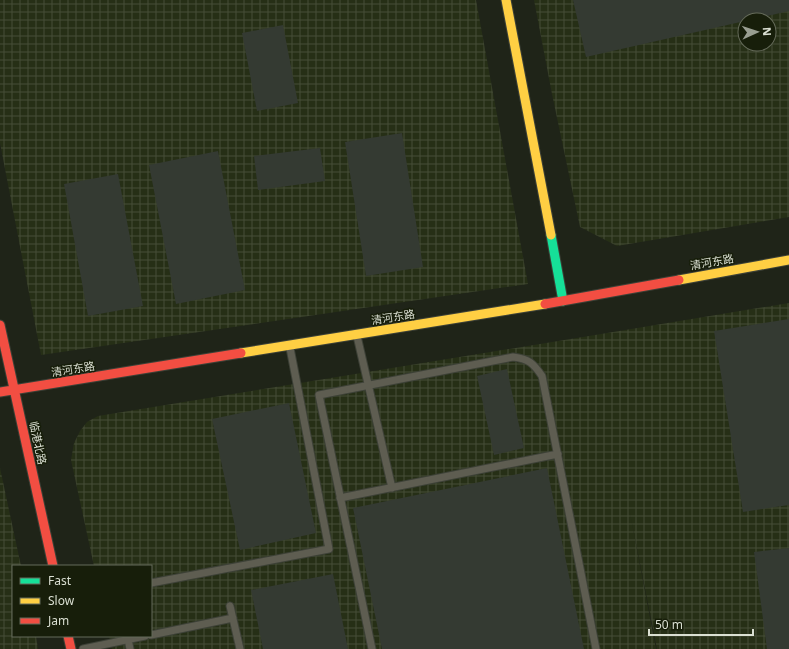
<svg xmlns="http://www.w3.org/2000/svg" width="789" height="649" viewBox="0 0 789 649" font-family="'Noto Sans','Noto Sans SC',sans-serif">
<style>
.industrial{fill:url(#industrial-grid);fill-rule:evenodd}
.building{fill:#343a32}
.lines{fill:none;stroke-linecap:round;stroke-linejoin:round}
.lane-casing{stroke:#3d4137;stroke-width:9}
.fast-casing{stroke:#3d4137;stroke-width:11}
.slow-casing{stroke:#3d4137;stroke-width:11}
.jam-casing{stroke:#3d4137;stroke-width:11}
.lane{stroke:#5e5d51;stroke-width:7}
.fast{stroke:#16e098;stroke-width:9}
.slow{stroke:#ffcf43;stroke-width:9}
.jam{stroke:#f24e42;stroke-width:9}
.labels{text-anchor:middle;stroke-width:3;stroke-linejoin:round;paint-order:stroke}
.street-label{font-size:11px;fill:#dadfd2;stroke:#171e0a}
</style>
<defs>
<pattern id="industrial-grid" width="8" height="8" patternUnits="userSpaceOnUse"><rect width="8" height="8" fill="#262f16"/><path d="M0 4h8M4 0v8" fill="none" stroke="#454d37"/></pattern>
</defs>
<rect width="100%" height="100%" fill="#1f2418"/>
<!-- industrial -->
<path class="industrial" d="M 0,0 L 476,0 L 528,284 L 41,355 L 0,143 Z
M 534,0 L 789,0 L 789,217 L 617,246 L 580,227 L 552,94 ZM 745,20 L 769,20 L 769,44 L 745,44 Z
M 789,303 L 789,649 L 657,649 L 629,508 L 656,649 L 112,649 L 109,636 L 151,636 L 151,566 L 94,566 L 71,460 L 74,443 L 80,431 L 87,422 L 98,416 L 595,335 Z
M 0,468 L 21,566 L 13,566 L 13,636 L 36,636 L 38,649 L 0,649 Z"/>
<!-- building -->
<path class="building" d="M 573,0 L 789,0 L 789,11 L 750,20 L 745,20 L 745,21 L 586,57 Z
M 283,25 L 298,103 L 257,111 L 242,33 Z
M 402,133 L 423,267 L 366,276 L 345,142 Z
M 320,148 L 325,181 L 258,190 L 254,156 Z
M 218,151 L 245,290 L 176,304 L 149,165 Z
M 118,174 L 143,306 L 88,316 L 64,184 Z
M 789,319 L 789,505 L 743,512 L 714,331 Z
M 507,369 L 524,448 L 494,455 L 477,376 Z
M 289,403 L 316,533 L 240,550 L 212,419 Z
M 547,468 L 584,649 L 382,649 L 353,508 Z
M 789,548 L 789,649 L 767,649 L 754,552 Z
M 333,574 L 348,649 L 263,649 L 251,590 Z"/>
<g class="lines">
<defs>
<path id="lane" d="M 357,336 L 392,488
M 340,498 L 558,454
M 151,583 L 329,549 L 290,348
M 230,606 L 240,649
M 151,635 L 233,618
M 128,639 L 130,649
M 83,649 L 145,636
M 372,649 L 319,395 L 513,357 C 529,359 533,363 542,376 L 596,649"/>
<path id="fast" d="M 551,235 L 563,301"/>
<path id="slow" d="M 506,0 L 551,235
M 679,280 L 789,260
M 241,353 L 545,304"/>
<path id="jam" d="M 545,304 L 679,280
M 0,325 L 53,566
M 0,392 L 241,353
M 68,636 L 71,649"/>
</defs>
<!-- lane casing -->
<use href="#lane" class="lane-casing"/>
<!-- fast casing -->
<use href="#fast" class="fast-casing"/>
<!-- slow casing -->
<use href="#slow" class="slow-casing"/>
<!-- jam casing -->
<use href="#jam" class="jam-casing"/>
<!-- lane -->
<use href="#lane" class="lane"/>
<!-- fast -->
<use href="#fast" class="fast"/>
<!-- slow -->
<use href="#slow" class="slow"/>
<!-- jam -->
<use href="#jam" class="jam"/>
</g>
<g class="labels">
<!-- street labels -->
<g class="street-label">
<text transform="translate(712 262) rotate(-10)" y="4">清河东路</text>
<text transform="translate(393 317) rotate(-9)" y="4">清河东路</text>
<text transform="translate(73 369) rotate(-9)" y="4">清河东路</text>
<text transform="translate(38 443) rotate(78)" y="4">临港北路</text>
</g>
</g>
<!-- legend -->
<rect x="12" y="565" width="140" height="72" fill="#171e0a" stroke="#656b5a"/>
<rect x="20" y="578" width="20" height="6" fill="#16e098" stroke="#656b5a"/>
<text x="48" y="585" font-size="12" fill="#dadfd2">Fast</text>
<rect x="20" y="598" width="20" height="6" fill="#ffcf43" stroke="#656b5a"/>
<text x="48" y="605" font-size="12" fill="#dadfd2">Slow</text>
<rect x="20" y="618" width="20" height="6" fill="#f24e42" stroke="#656b5a"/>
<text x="48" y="625" font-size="12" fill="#dadfd2">Jam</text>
<!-- north arrow -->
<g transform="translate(757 32) rotate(87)"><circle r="19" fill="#171e0a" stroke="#656b5a"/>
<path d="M0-3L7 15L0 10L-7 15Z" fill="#999e91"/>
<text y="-6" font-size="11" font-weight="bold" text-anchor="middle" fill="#dadfd2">N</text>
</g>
<!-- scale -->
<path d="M649 629v6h104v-6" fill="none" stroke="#dadfd2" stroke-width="2"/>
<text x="655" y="629" font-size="12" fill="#dadfd2" stroke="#171e0a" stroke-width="3" paint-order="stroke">50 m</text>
</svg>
